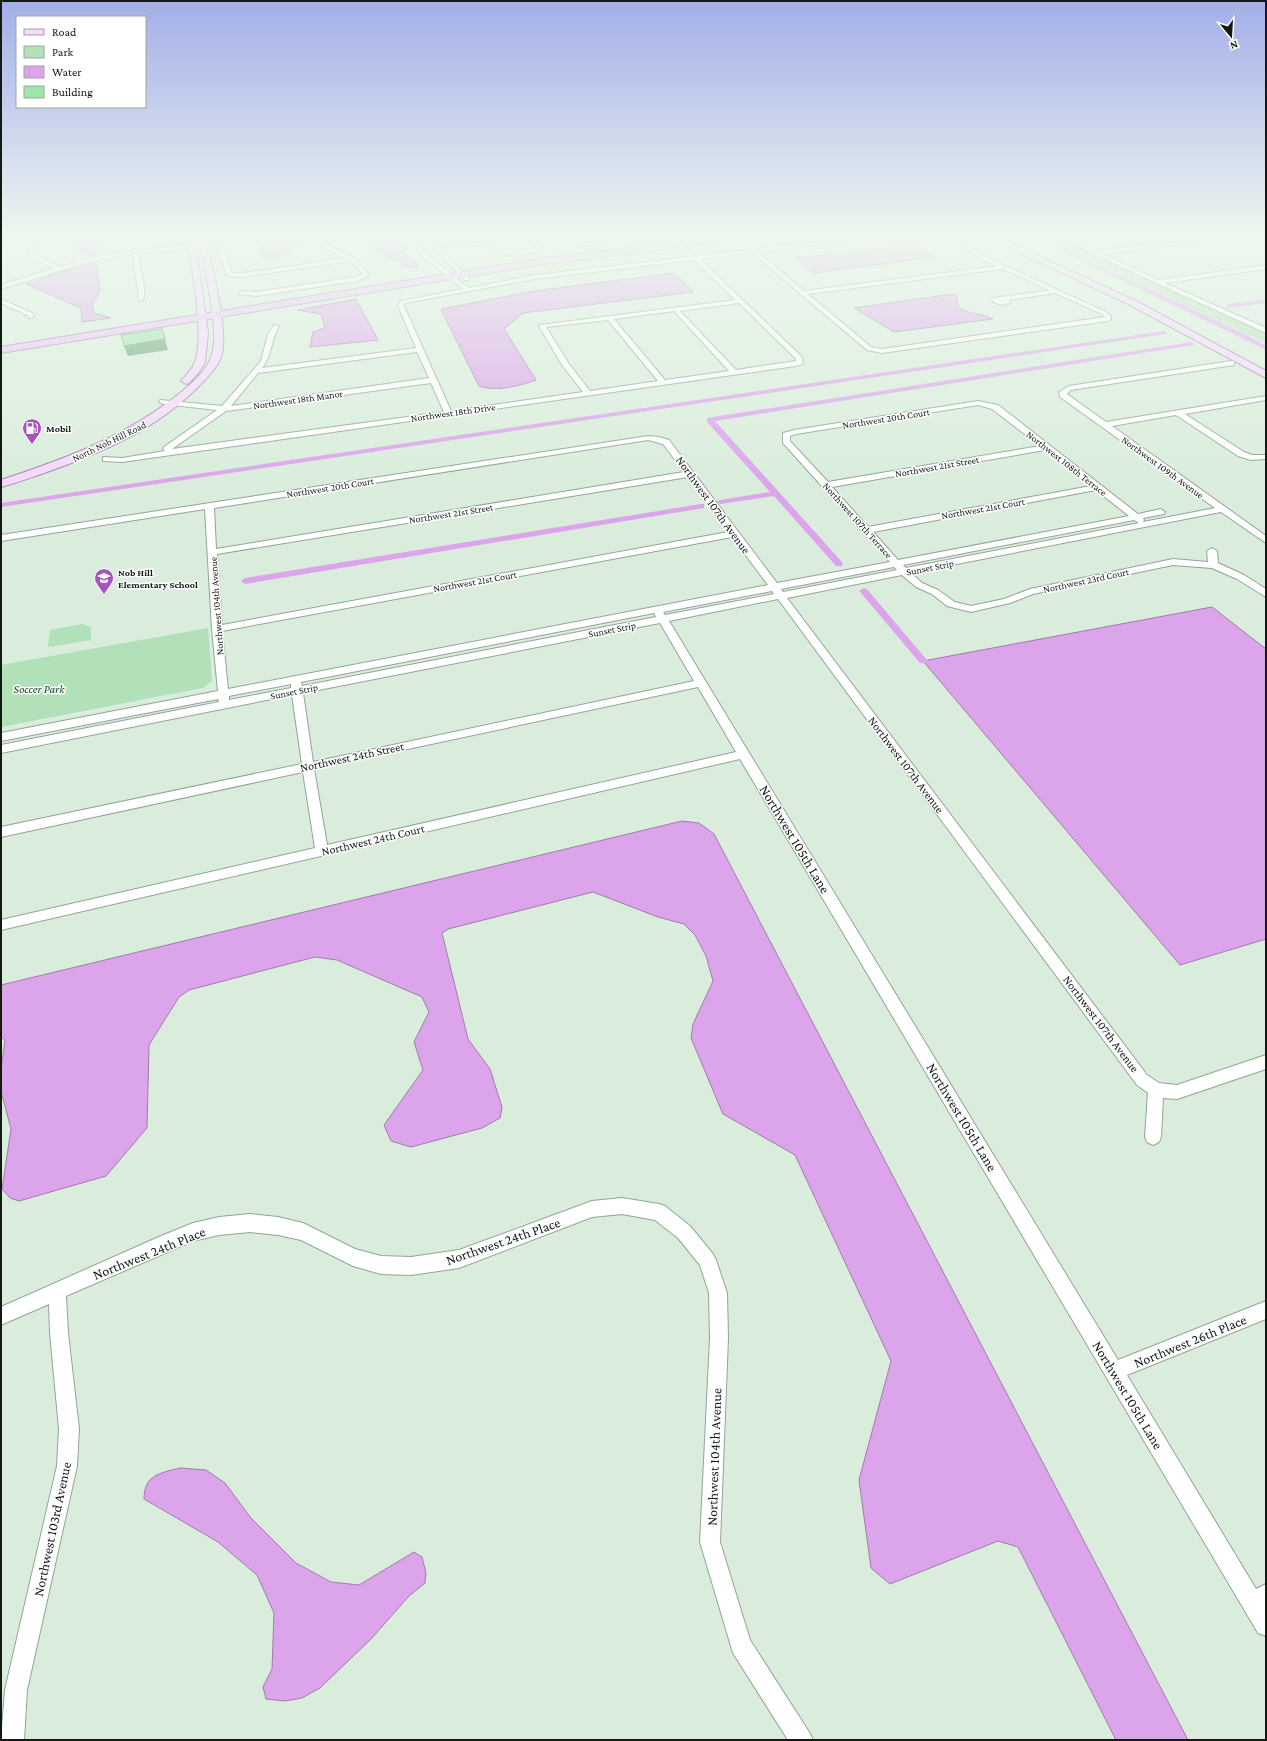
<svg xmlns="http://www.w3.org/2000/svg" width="1267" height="1741" viewBox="0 0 1267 1741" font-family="'Crimson Pro',serif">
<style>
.green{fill:#b2e0b8}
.water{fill:#dca5eb;stroke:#a07baa}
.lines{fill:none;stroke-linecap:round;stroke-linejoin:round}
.canal{fill:#dca5eb;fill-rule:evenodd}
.minor-casing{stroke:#92a595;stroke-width:2}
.major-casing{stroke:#a286aa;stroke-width:2}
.highway-casing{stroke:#a286aa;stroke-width:2}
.minor{fill:#fff;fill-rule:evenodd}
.major{fill:#f5d9fd;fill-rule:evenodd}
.highway{fill:#efc0fb;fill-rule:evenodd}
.shaded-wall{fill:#6da176}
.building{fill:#9ce6a8;stroke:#6da176}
.labels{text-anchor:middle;stroke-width:3;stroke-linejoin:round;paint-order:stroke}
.far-street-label{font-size:10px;fill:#131a14;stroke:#fff}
.far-poi-label{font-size:10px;font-weight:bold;fill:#131a14;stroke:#fff;text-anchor:start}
.street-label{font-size:12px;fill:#131a14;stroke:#fff}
.park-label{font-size:12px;font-style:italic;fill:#10461f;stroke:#fff}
.near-street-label{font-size:14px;fill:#131a14;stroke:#fff}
</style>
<rect width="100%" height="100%" fill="#daeddc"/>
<!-- green -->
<path class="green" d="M 1047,237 L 1062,237 L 1108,262 L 1194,298 L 1266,333 L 1266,343 C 1193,307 1118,276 1047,237 Z
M 1078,237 L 1096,237 L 1115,245 L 1115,249 C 1100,251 1091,243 1078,237 Z
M 82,624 L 91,627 L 91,640 L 48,647 L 50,630 Z
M 208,628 L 212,681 L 203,688 L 1,727 L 1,665 Z"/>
<!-- water -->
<path class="water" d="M 89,237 L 112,237 C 102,239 96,244 94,256 L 73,249 L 72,246 L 87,240 Z
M 400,238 L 404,244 L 403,252 L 419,265 L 416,268 L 402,265 L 401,261 L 394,260 L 368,244 Z
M 301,241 L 302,243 L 289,247 L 292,254 L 269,258 L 263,258 L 260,249 L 262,246 Z
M 915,245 L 935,257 L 814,273 L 795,258 Z
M 94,263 L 97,266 L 100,291 L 92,305 L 94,313 L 111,318 L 82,322 L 81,308 L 26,284 L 62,272 Z
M 674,273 L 693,292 L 523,313 L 504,329 L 536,380 C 519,386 496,392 479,386 L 441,309 L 535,291 Z
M 953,294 L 957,296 C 957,300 956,305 960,308 C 966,313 984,314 993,319 L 894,332 L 854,308 Z
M 356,299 L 378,340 L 310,347 L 313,332 L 325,328 L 321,314 L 298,310 Z
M 1212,607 L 1266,649 L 1266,939 L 1180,965 L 923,661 Z
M 682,821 L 699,823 L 714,834 L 1188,1740 L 1116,1740 L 1018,1547 L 998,1541 L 890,1584 L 871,1568 L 859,1480 L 891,1361 L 795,1155 L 723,1114 L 691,1038 L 693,1024 L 713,981 L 706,956 L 695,935 L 684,924 L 658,917 L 593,892 L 448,929 L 442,933 L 468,1039 L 490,1069 L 502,1107 L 500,1118 L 482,1128 L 411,1147 L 391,1141 L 384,1125 L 423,1070 L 414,1042 L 429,1012 L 422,997 L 337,960 L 315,957 L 189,990 L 179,997 L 149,1045 L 147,1128 L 106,1176 L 19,1201 L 10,1198 L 2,1189 L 11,1129 L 1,1091 L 1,1069 L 5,1040 L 1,1037 L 1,985 Z
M 180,1468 L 206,1470 L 225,1483 L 251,1518 L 296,1563 L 331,1582 L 359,1585 L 414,1552 L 422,1557 L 426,1573 L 425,1583 L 409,1596 L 371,1639 L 320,1688 L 302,1698 L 285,1701 L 266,1699 L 263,1687 L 272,1669 L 274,1613 L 257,1575 L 218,1542 L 144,1499 C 144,1475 160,1473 180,1468 Z"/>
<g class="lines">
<!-- canal -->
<path class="canal" d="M 1037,237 L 1043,237 C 1116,276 1193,307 1266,345 L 1266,350 L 1094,267 Z
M 1266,299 L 1266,303 L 1229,308 L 1226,306 L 1229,304 Z
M 1164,331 L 1167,333 L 1166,334 L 1,507 L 1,503 Z
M 1192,342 L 1195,344 L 1194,345 L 715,421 L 842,562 L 843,564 L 842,566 L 836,566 L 774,496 L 720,504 L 716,502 L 720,500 L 770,492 L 707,422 L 707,418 Z
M 701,504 L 704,504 L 704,508 L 245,584 L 241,581 L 245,578 Z
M 864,588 L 867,589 L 926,659 L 928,661 L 926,663 L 920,663 L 861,593 L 859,591 Z"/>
<defs>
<path id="minor" d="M 239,237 L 254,237 L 228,242 L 223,245 L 232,273 L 243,273 L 345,258 L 322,247 L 315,237 L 338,237 L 335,239 L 323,240 L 331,247 L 354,258 L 369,274 L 365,278 L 357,281 L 256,296 L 240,294 L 239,293 L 242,291 L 256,292 L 356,277 L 363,274 L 350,261 L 243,277 L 227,276 L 217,244 L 225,239 Z
M 412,237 L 418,237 L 421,246 L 426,254 L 469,288 L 535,275 L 689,257 L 667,237 L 673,237 L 690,253 L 696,256 L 858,237 L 873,237 L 870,239 L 758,252 L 804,291 L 997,266 L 982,259 L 948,237 L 955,237 L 986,257 L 1106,312 L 1111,316 L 1111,319 L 1108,321 L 882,353 L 867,350 L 752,253 L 700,259 L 802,357 L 803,364 L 796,366 L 122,462 L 103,461 L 103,457 L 122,458 L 165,451 L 163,449 L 164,447 L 217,410 L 163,404 L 159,402 L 160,400 L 222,406 L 261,361 L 268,334 L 274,325 L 279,326 C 271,339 272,356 262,368 L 416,348 L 398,306 L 401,301 L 463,289 L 422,256 L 415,246 ZM 694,260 L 735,300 L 540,325 L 539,326 L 562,365 L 583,392 L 451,411 L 404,306 L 405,303 L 535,279 ZM 1003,269 L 1049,290 C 1041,292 995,297 992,299 L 993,302 L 1002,305 L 1010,303 L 1010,300 L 1055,293 L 1102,314 L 1105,317 L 882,349 L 871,347 L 808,294 ZM 739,303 L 796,359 L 796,361 L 736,370 L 680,311 ZM 674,311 L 729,371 L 665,380 L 614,319 ZM 608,320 L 658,381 L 590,391 L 569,364 L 546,327 ZM 417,352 L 429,378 L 231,406 L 258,373 ZM 431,383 L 444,412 L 172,449 L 226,411 Z
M 422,237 C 435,236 443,251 450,260 C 456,266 463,272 469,278 L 469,280 L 465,280 L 446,262 L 436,248 L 426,242 Z
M 437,237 L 443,237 L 451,243 L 484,242 L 493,244 L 504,250 L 513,251 L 536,248 L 527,237 L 533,237 L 542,248 C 537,254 510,255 502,254 C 495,252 492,246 483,246 C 471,245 459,248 448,246 Z
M 564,237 C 579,236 586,247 605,239 L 604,237 L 610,237 L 612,239 C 600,249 576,247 564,237 Z
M 1062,237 L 1069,237 L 1097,251 L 1211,237 L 1226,237 L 1223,239 L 1102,254 L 1159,280 L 1266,265 L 1266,269 L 1165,283 L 1266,328 L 1266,333 L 1093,254 Z
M 35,243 L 40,244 L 34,248 L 33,254 L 60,267 L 98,256 L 134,251 L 135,246 L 138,244 L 141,246 L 140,250 L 204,243 L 207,245 L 204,247 L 139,253 C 138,267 148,290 143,300 L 141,301 L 138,299 L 139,295 L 134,270 L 133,254 L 88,262 L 1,289 L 1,285 L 54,268 L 28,256 L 29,248 Z
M 1,299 L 32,313 L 34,317 L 29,318 L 27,315 L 1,303 Z
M 1231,361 L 1234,361 L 1234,365 L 1071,390 L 1067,394 L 1106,422 L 1266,396 L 1266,400 L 1185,414 L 1244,452 L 1252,455 L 1266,455 L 1266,459 L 1251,460 L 1238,456 L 1176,415 L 1112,426 L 1266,536 L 1266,543 L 1221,512 L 911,573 L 922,583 L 938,590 L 955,602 L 971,606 L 1004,599 L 1030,589 L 1173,559 L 1208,562 L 1207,551 L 1212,548 L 1217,551 L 1218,563 L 1244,575 L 1263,587 L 1266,589 L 1266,597 L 1237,579 L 1212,568 L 1173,565 L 1033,594 L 1010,603 L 971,612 L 947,606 L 932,594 L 916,587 L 902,575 L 787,598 L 1147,1075 L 1159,1083 L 1177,1085 L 1266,1055 L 1266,1069 L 1177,1099 L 1163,1098 L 1161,1137 L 1159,1142 L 1153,1145 L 1147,1142 L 1145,1137 L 1148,1093 L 1137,1085 L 778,599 L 669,621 L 1118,1360 L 1266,1301 L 1266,1319 L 1127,1375 L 1256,1589 L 1266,1584 L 1266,1636 L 1258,1633 L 740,759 L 1,930 L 1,920 L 315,848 L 303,772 L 1,837 L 1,827 L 302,764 L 292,695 L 1,753 L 1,745 L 219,702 L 218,699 L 1,741 L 1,733 L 218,691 L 212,629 L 205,509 L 1,541 L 1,535 L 648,436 L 659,437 L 669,440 L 777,583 L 890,562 L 783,443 L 783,433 L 794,430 L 978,401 L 998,405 L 1138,514 L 1161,509 L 1165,512 L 1164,514 L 1143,518 L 1144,520 L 1143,522 L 1215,508 L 1060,397 L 1059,392 L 1069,386 ZM 978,405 L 992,409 L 1040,446 L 828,482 L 790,441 L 790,436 L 796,434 ZM 648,440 L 663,444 L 684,472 L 216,549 L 214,508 ZM 1045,450 L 1091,486 L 868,527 L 832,487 ZM 688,477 L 728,532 L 222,625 L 217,554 ZM 1096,490 L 1129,516 L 898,560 L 873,532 ZM 1134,520 L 1139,523 L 906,568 L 903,565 ZM 732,537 L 768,585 L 228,689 L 222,631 ZM 894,567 L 897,570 L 783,592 L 781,589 ZM 772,591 L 774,594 L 665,615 L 663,612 ZM 654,613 L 656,617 L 302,686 L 301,682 ZM 660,623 L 694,681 L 313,762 L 303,693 ZM 291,684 L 291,688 L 229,700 L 229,696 ZM 698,687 L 736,752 L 327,845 L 314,769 Z
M 622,1198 L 659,1204 L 665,1206 L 690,1226 L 713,1254 L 716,1260 L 727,1293 L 728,1338 L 720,1542 L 750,1640 L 809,1732 L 813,1740 L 788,1740 L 733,1653 L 700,1542 L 710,1338 L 709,1293 L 700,1265 L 678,1238 L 655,1220 L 622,1214 L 592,1217 L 459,1268 L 411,1275 L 381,1274 L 353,1266 L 301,1240 L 278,1235 L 250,1232 L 219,1235 L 193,1241 L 66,1296 L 68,1333 L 79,1429 L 77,1466 L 27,1690 L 24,1740 L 1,1740 L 5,1690 L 57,1466 L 59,1429 L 50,1333 L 49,1304 L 1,1325 L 1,1307 L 161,1236 L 193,1223 L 219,1217 L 250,1214 L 278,1217 L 303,1223 L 355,1249 L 381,1256 L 411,1257 L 459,1250 L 592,1201 Z"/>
<path id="major" d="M 187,237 L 195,237 L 208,333 L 205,362 L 199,372 L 189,383 L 186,384 L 181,381 C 186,375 191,371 194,364 C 206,338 191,267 187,237 Z
M 199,237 L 207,237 C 211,267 228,327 222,354 C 218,367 208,377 199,386 C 158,428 102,453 47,472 C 32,477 17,483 1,487 L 1,480 C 65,459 127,436 180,393 C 192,383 208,370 212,354 C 220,327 203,267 199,237 Z
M 992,237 L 1001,237 L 1049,261 L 1136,301 L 1266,371 L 1266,378 L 1130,305 L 1027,256 Z"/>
<path id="highway" d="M 729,237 L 752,237 L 748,239 L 544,264 L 1,353 L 1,347 L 544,258 Z"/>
</defs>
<!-- minor casing -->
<use href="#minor" class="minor-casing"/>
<!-- major casing -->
<use href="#major" class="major-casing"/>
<!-- highway casing -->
<use href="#highway" class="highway-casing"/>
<!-- minor -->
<use href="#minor" class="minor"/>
<!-- major -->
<use href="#major" class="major"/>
<!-- highway -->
<use href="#highway" class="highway"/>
</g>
<!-- shaded-wall -->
<path class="shaded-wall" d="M 162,329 L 168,350 L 128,356 L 124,346 Z"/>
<!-- building -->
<path class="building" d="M 162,329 L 165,339 L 124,346 L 121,335 Z"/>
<!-- sky -->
<linearGradient id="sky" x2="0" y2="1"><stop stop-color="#a3aee9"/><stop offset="0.49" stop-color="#eef7ef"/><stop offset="1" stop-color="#eef7ef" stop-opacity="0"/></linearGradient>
<rect width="1267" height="481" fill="url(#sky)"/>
<!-- icons -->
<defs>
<symbol id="fuel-pin" viewBox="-11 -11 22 30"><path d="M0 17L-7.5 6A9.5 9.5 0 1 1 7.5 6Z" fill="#aa52bf" stroke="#fff"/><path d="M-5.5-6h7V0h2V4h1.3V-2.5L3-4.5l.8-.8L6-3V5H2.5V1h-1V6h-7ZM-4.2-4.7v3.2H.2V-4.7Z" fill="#fff"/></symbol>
<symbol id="school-pin" viewBox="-11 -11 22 30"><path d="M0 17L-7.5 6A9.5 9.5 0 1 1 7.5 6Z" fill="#aa52bf" stroke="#fff"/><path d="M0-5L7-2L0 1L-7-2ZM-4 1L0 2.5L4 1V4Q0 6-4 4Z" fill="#fff"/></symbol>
</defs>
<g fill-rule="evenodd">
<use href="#fuel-pin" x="21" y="417" width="22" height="30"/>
<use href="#school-pin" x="93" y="567" width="22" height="30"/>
</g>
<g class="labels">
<!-- far-street labels -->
<g class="far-street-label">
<text transform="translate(298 399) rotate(-8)" y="4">Northwest 18th Manor</text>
<text transform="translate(453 412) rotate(-8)" y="4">Northwest 18th Drive</text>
<text transform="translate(886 418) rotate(-9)" y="4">Northwest 20th Court</text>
<text transform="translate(109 441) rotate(-26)" y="4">North Nob Hill Road</text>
<text transform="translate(1067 463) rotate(38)" y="4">Northwest 108th Terrace</text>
<text transform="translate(937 466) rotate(-10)" y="4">Northwest 21st Street</text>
<text transform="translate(1163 467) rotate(36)" y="4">Northwest 109th Avenue</text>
<text transform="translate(330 487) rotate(-9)" y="4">Northwest 20th Court</text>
<text transform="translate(983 508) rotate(-10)" y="4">Northwest 21st Court</text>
<text transform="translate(451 513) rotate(-9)" y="4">Northwest 21st Street</text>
<text transform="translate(858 520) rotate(48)" y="4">Northwest 107th Terrace</text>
<text transform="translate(930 567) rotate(-11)" y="4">Sunset Strip</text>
<text transform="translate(1086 580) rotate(-12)" y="4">Northwest 23rd Court</text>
<text transform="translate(475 581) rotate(-10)" y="4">Northwest 21st Court</text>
<text transform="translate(216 606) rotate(-94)" y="4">Northwest 104th Avenue</text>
<text transform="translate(612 629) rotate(-11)" y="4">Sunset Strip</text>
<text transform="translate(294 691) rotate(-11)" y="4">Sunset Strip</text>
</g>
<!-- far-poi labels -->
<g class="far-poi-label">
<text x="46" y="432">Mobil</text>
<text x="118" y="576">Nob Hill<tspan x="118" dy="12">Elementary School</tspan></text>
</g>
<!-- street labels -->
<g class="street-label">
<text transform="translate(713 505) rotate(54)" y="4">Northwest 107th Avenue</text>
<text transform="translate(352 757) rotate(-12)" y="4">Northwest 24th Street</text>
<text transform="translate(906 765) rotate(53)" y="4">Northwest 107th Avenue</text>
<text transform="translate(373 840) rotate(-13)" y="4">Northwest 24th Court</text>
<text transform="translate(1101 1024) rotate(53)" y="4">Northwest 107th Avenue</text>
</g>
<!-- park labels -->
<g class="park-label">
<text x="39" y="693">Soccer Park</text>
</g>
<!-- near-street labels -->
<g class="near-street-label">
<text transform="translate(795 839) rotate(59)" y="5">Northwest 105th Lane</text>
<text transform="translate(962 1117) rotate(59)" y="5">Northwest 105th Lane</text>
<text transform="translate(503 1241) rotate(-19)" y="5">Northwest 24th Place</text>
<text transform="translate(149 1253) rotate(-22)" y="5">Northwest 24th Place</text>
<text transform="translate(1190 1341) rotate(-22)" y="5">Northwest 26th Place</text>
<text transform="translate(1128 1395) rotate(59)" y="5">Northwest 105th Lane</text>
<text transform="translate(714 1457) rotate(-88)" y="5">Northwest 104th Avenue</text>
<text transform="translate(52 1529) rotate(-78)" y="5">Northwest 103rd Avenue</text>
</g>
</g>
<!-- border -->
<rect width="1267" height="1741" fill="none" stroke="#131a14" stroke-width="4"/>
<!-- legend -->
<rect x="16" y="16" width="130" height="92" fill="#ffffff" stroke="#a1a3a1"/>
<rect x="24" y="29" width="20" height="6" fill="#f5d9fd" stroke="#a1a3a1"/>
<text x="52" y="36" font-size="12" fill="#131a14">Road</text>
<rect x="24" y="46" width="20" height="12" fill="#b2e0b8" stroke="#a1a3a1"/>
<text x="52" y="56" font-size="12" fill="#131a14">Park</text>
<rect x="24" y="66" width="20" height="12" fill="#dca5eb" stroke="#a1a3a1"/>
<text x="52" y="76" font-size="12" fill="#131a14">Water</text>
<rect x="24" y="86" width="20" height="12" fill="#9ce6a8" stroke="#a1a3a1"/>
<text x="52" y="96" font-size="12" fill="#131a14">Building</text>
<!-- north arrow -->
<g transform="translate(1231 36) rotate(162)" stroke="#ffffff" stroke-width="3" paint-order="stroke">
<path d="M0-3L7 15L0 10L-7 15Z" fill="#131a14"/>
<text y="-6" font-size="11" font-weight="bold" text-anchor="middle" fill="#131a14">N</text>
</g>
</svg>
